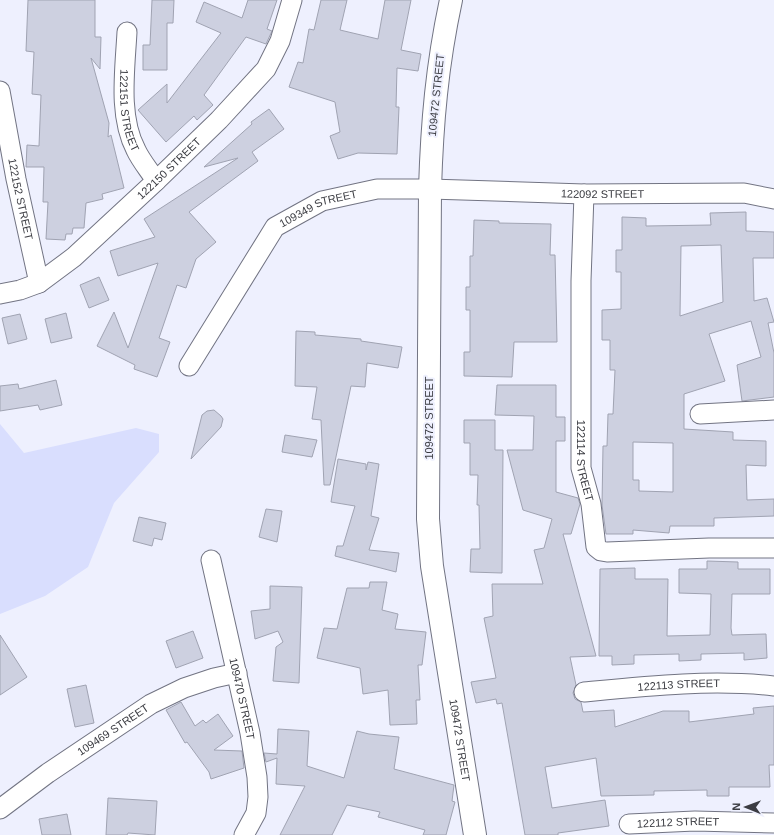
<svg xmlns="http://www.w3.org/2000/svg" width="774" height="835" viewBox="0 0 774 835" font-family="Helvetica,sans-serif">
<style>
.green{fill:#d9defe}
.building{fill:#cdd0e0;stroke:#a0a3b2;fill-rule:evenodd}
.lines{fill:none;stroke-linecap:round;stroke-linejoin:round}
.minor-casing{stroke:#727483;stroke-width:21}
.tertiary-casing{stroke:#727483;stroke-width:24}
.minor{stroke:#fff;stroke-width:19}
.tertiary{stroke:#fff;stroke-width:22}
.labels{text-anchor:middle;stroke-width:4;stroke-linejoin:round;paint-order:stroke}
.street-label{font-size:11px;fill:#3b3c42;stroke:#eef0fe}
</style>
<rect width="100%" height="100%" fill="#eef0fe"/>
<!-- green -->
<path class="green" d="M 0,424 L 24,453 L 136,428 L 159,434 L 159,452 L 114,503 L 88,567 L 45,596 L 0,614 Z"/>
<!-- building -->
<path class="building" d="M 28,0 L 95,0 L 95,37 L 101,37 L 100,69 L 91,58 L 109,123 L 108,137 L 111,135 L 124,188 L 102,194 L 103,199 L 86,203 L 84,228 L 73,228 L 72,234 L 66,234 L 65,240 L 46,239 L 48,202 L 43,202 L 44,167 L 26,167 L 27,145 L 39,146 L 41,95 L 32,94 L 34,52 L 26,51 Z
M 152,0 L 174,0 L 173,23 L 167,23 L 167,70 L 143,70 L 143,45 L 150,45 Z
M 248,0 L 277,0 L 267,29 L 272,31 L 266,44 L 246,37 L 204,95 L 213,105 L 197,120 L 194,116 L 166,142 L 138,110 L 167,84 L 167,103 L 221,33 L 196,22 L 204,2 L 242,18 Z
M 321,0 L 347,0 L 340,30 L 378,39 L 385,0 L 411,0 L 401,50 L 421,54 L 418,71 L 397,68 L 396,107 L 399,107 L 397,154 L 358,153 L 338,159 L 330,136 L 340,132 L 335,102 L 289,87 L 298,62 L 303,63 L 309,29 L 314,30 Z
M 269,109 L 284,129 L 252,152 L 258,161 L 189,212 L 216,242 L 196,259 L 186,288 L 177,285 L 159,338 L 170,342 L 157,377 L 134,369 L 135,365 L 97,346 L 114,312 L 128,348 L 158,263 L 118,276 L 110,251 L 155,237 L 144,219 L 238,158 L 204,167 L 252,124 L 251,122 Z
M 746,212 L 746,231 L 774,232 L 774,258 L 753,258 L 754,301 L 767,298 L 774,322 L 768,323 L 774,353 L 774,397 L 742,401 L 737,365 L 761,357 L 751,321 L 709,334 L 725,381 L 684,394 L 684,429 L 733,432 L 733,440 L 766,441 L 766,466 L 746,465 L 747,500 L 774,499 L 774,516 L 714,518 L 714,526 L 670,526 L 669,533 L 633,530 L 633,534 L 606,534 L 602,505 L 603,446 L 607,446 L 608,414 L 613,414 L 615,370 L 610,370 L 610,340 L 602,340 L 602,310 L 621,309 L 621,272 L 616,272 L 616,250 L 622,250 L 622,217 L 646,218 L 646,226 L 711,225 L 710,213 ZM 721,245 L 723,302 L 680,316 L 681,246 ZM 633,442 L 673,443 L 673,492 L 639,491 L 639,480 L 633,480 Z
M 474,220 L 499,221 L 499,223 L 551,224 L 550,255 L 555,255 L 557,342 L 514,342 L 512,377 L 464,376 L 464,352 L 470,352 L 470,310 L 466,310 L 466,287 L 470,287 L 470,256 L 473,256 Z
M 99,277 L 109,300 L 89,308 L 80,285 Z
M 66,313 L 72,338 L 51,343 L 45,319 Z
M 20,314 L 27,339 L 8,344 L 2,318 Z
M 296,331 L 315,332 L 315,335 L 361,339 L 361,341 L 402,347 L 398,368 L 367,363 L 365,387 L 351,386 L 330,485 L 324,485 L 321,420 L 312,419 L 317,387 L 295,386 Z
M 56,380 L 62,405 L 40,410 L 38,405 L 0,411 L 0,386 L 18,384 L 19,389 Z
M 497,385 L 556,385 L 556,417 L 565,417 L 565,441 L 556,441 L 556,492 L 578,498 L 580,504 L 571,534 L 563,534 L 596,656 L 570,657 L 576,685 L 573,693 L 575,699 L 581,702 L 583,712 L 614,710 L 615,727 L 663,711 L 689,711 L 689,722 L 754,714 L 753,708 L 774,706 L 774,765 L 769,765 L 770,787 L 729,787 L 729,796 L 707,796 L 707,790 L 654,791 L 654,795 L 601,796 L 596,758 L 545,767 L 552,808 L 605,800 L 609,826 L 558,833 L 558,835 L 525,835 L 502,703 L 497,704 L 496,699 L 476,703 L 471,682 L 496,678 L 484,618 L 493,616 L 492,584 L 543,584 L 534,550 L 544,548 L 552,519 L 523,510 L 507,450 L 533,450 L 534,416 L 495,415 Z
M 214,410 L 221,416 L 223,419 L 221,427 L 191,459 L 202,415 L 207,411 Z
M 464,420 L 495,420 L 495,450 L 503,450 L 502,573 L 470,572 L 471,549 L 480,549 L 479,505 L 477,505 L 478,475 L 470,475 L 470,443 L 464,443 Z
M 285,435 L 317,440 L 312,457 L 282,452 Z
M 338,459 L 366,464 L 366,470 L 368,462 L 379,464 L 371,516 L 379,518 L 369,550 L 399,553 L 396,572 L 335,556 L 337,546 L 343,546 L 355,506 L 331,502 Z
M 266,509 L 282,511 L 277,542 L 259,537 Z
M 139,517 L 166,523 L 162,540 L 154,538 L 152,546 L 133,541 Z
M 707,561 L 738,562 L 738,569 L 770,569 L 770,594 L 732,594 L 731,628 L 732,635 L 766,634 L 767,658 L 744,660 L 744,653 L 701,654 L 701,660 L 679,661 L 679,654 L 634,655 L 634,664 L 612,665 L 612,656 L 599,656 L 600,569 L 635,568 L 635,579 L 668,579 L 667,636 L 710,635 L 711,594 L 679,593 L 679,569 L 707,569 Z
M 370,582 L 387,582 L 382,610 L 398,614 L 395,629 L 426,632 L 422,665 L 418,665 L 420,700 L 416,700 L 417,724 L 390,725 L 388,690 L 363,694 L 360,668 L 317,658 L 324,628 L 337,629 L 347,588 L 369,588 Z
M 270,586 L 302,587 L 299,683 L 273,681 L 276,647 L 283,642 L 278,631 L 255,639 L 251,611 L 270,609 Z
M 193,631 L 203,658 L 176,668 L 166,641 Z
M 0,635 L 27,677 L 0,695 Z
M 86,685 L 94,723 L 75,727 L 67,689 Z
M 181,702 L 195,726 L 203,720 L 206,723 L 218,714 L 233,736 L 214,750 L 242,751 L 244,768 L 211,779 L 209,772 L 187,742 L 185,743 L 166,710 Z
M 278,729 L 309,731 L 307,766 L 344,778 L 357,731 L 369,734 L 399,737 L 394,769 L 454,785 L 452,801 L 455,802 L 446,835 L 423,835 L 425,830 L 378,817 L 380,812 L 347,805 L 332,835 L 280,835 L 305,786 L 276,784 L 277,758 L 266,762 L 264,753 L 277,754 Z
M 108,798 L 157,801 L 155,835 L 128,833 L 127,835 L 106,835 Z
M 67,814 L 71,835 L 42,835 L 39,819 Z"/>
<g class="lines">
<defs>
<g id="minor">
<path id="s1" d="M 127,32 C 125,70 118,116 136,150 C 141,161 150,171 156,181"/>
<path id="s2" d="M 0,91 L 16,179 L 39,283"/>
<path id="s3" d="M 584,194 L 581,281 L 581,468 L 591,504 L 596,547 L 601,551 L 607,552 L 709,548 L 774,548"/>
<path id="s4" d="M 0,294 L 20,290 L 39,283 L 74,257 L 156,181 L 219,120 L 266,69 L 280,41 L 292,0"/>
<path id="s5" d="M 189,366 L 275,227 L 322,201 L 377,189 L 430,189 L 584,194 L 744,193 L 774,199"/>
<path d="M 700,414 L 774,410"/>
<path id="s6" d="M 211,560 L 250,733 L 257,777 L 258,797 L 256,813 L 244,835"/>
<path id="s7" d="M 584,692 C 646,686 712,679 774,686"/>
<path id="s8" d="M 0,809 L 48,773 L 151,704 L 184,688 L 214,678 L 237,673"/>
<path id="s9" d="M 629,824 L 695,821 L 774,823"/>
</g>
<g id="tertiary">
<path id="s10" d="M 451,0 C 437,65 432,123 430,189 L 428,519 L 432,566 L 475,835"/>
</g>
</defs>
<!-- minor casing -->
<use href="#minor" class="minor-casing"/>
<!-- tertiary casing -->
<use href="#tertiary" class="tertiary-casing"/>
<!-- minor -->
<use href="#minor" class="minor"/>
<!-- tertiary -->
<use href="#tertiary" class="tertiary"/>
</g>
<g class="labels">
<!-- street labels -->
<g class="street-label">
<text transform="translate(436 95) rotate(-84)" y="4">109472 STREET</text>
<text dy="4" stroke="none"><textPath href="#s1" startOffset="79">122151 STREET</textPath></text>
<text dy="4" stroke="none"><textPath href="#s4" startOffset="214">122150 STREET</textPath></text>
<text dy="4" stroke="none"><textPath href="#s5" startOffset="499">122092 STREET</textPath></text>
<text dy="4" stroke="none"><textPath href="#s2" startOffset="110">122152 STREET</textPath></text>
<text dy="4" stroke="none"><textPath href="#s5" startOffset="211">109349 STREET</textPath></text>
<text transform="translate(429 418) rotate(-90)" y="4">109472 STREET</text>
<text dy="4" stroke="none"><textPath href="#s3" startOffset="267">122114 STREET</textPath></text>
<text dy="4" stroke="none"><textPath href="#s7" startOffset="95">122113 STREET</textPath></text>
<text dy="4" stroke="none"><textPath href="#s6" startOffset="142">109470 STREET</textPath></text>
<text dy="4" stroke="none"><textPath href="#s8" startOffset="138">109469 STREET</textPath></text>
<text dy="4" stroke="none"><textPath href="#s10" startOffset="744">109472 STREET</textPath></text>
<text dy="4" stroke="none"><textPath href="#s9" startOffset="49">122112 STREET</textPath></text>
</g>
</g>
<!-- north arrow -->
<g transform="translate(746 807) rotate(271)" stroke="#eef0fe" stroke-width="3" paint-order="stroke">
<path d="M0-3L7 15L0 10L-7 15Z" fill="#3b3c42"/>
<text y="-6" font-size="11" font-weight="bold" text-anchor="middle" fill="#3b3c42">N</text>
</g>
</svg>
